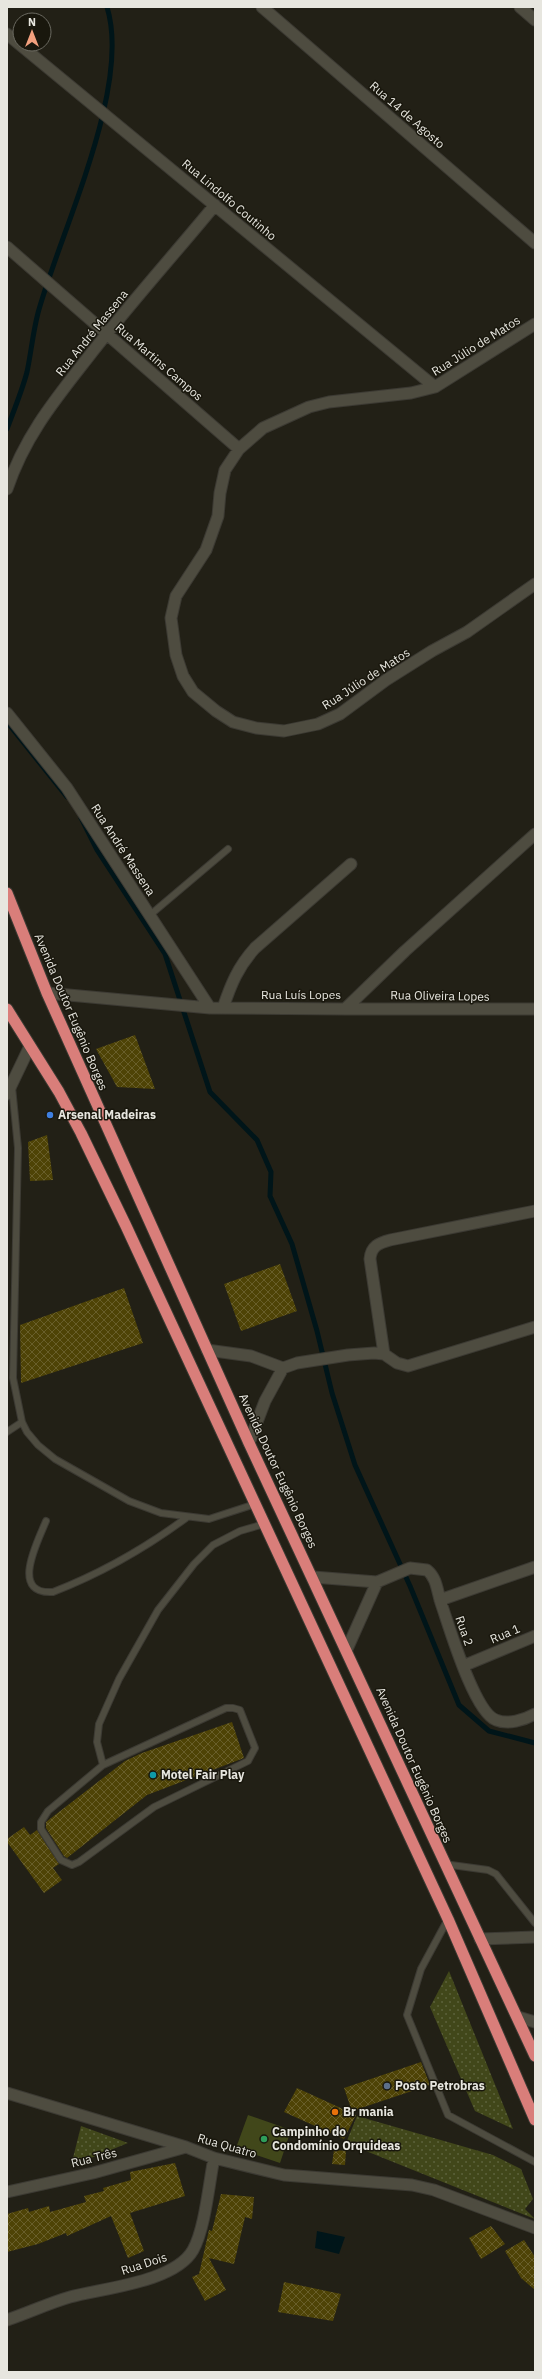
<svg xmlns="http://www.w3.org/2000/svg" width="542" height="2379" viewBox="0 0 542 2379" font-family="'IBM Plex Sans',sans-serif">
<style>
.green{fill:url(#green-dots)}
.pitch{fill:#41471a}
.water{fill:#001519}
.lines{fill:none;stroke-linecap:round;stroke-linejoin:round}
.stream{stroke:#001519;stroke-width:5}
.building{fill:url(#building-cross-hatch)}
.service-casing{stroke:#3c3a33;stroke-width:8}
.minor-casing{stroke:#3c3a33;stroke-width:13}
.trunk-casing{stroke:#3c3a33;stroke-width:13}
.service{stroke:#4e4c40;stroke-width:6}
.minor{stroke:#4e4c40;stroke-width:11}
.trunk{stroke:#d97e7a;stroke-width:11}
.shop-dot{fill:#3f7fe0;stroke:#19170d;stroke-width:1.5}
.culture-dot{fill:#0f9aa8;stroke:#19170d;stroke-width:1.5}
.service-dot{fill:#5c6f8a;stroke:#19170d;stroke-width:1.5}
.food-dot{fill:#e8710a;stroke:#19170d;stroke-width:1.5}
.leisure-dot{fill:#2e9e5b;stroke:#19170d;stroke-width:1.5}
.labels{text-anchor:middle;stroke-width:3;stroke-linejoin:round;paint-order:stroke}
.street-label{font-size:12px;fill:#e7e6df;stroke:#19170d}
.poi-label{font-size:12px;font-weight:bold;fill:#e7e6df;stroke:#19170d;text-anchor:start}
</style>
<defs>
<pattern id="green-dots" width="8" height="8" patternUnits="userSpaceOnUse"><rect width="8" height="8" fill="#41471a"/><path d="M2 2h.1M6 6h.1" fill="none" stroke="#5c623b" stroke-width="1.8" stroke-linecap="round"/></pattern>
<pattern id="building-cross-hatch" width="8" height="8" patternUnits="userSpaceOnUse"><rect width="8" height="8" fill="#4e4306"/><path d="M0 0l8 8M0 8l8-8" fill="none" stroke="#685e2a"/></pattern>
</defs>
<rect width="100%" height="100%" fill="#222016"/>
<!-- green -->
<path class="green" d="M 449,1971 L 513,2129 L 475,2111 L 430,2007 Z
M 357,2116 L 493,2155 L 521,2169 L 533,2199 L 525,2209 L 535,2219 L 346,2143 Z
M 81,2126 L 128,2143 L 71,2166 Z"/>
<!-- pitch -->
<path class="pitch" d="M 248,2115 L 291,2130 L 280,2163 L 236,2148 Z"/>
<!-- water -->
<path class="water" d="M 317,2231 L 345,2237 L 339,2254 L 315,2248 Z"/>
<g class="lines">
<!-- stream -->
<path class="stream" d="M 7,429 C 14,410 22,391 27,372 C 31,353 33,332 38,313 C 60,232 132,88 107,7
M 7,722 L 67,797
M 81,818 L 97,850 L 165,954 L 210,1092 L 257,1140 L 271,1172 L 270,1196 L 292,1244 L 317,1331 L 332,1393 L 355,1465 L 410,1586 L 459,1705 L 489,1731 L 535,1743"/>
</g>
<!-- building -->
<path class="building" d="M 135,1035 L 155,1089 L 117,1087 L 96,1049 Z
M 47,1135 L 53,1180 L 30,1181 L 28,1142 Z
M 280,1264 L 297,1311 L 241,1331 L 224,1284 Z
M 124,1288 L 143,1343 L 21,1383 L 20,1325 Z
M 232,1722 L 244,1758 L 147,1795 L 67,1858 L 64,1856 L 46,1828 L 46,1822 L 125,1761 L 142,1753 Z
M 24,1827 L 30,1835 L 37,1830 L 59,1864 L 53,1868 L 62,1880 L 44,1893 L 7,1842 L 7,1839 Z
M 421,2062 L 430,2085 L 352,2111 L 344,2088 Z
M 297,2088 L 356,2115 L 344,2139 L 284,2112 Z
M 334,2150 L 346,2151 L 345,2165 L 332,2164 Z
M 175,2163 L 185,2196 L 130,2213 L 144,2251 L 128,2258 L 111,2216 L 67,2236 L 66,2233 L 38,2244 L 7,2252 L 7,2214 L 28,2208 L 29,2212 L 49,2206 L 50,2212 L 86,2202 L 84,2196 L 104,2191 L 103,2188 L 131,2180 L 130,2172 Z
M 221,2194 L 254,2197 L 252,2219 L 245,2217 L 234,2264 L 209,2258 L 226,2290 L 205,2301 L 192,2277 L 199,2274 L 209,2230 L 212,2231 Z
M 491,2226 L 505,2244 L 481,2259 L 469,2238 Z
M 524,2240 L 535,2257 L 535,2290 L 521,2278 L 505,2251 Z
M 284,2282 L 341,2294 L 333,2321 L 278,2312 Z"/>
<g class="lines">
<defs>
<path id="service" d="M 150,915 L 228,849
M 12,1087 L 18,1148 L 13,1378 L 22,1422 L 27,1432 L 38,1445 L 55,1459 L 129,1501 L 161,1513 L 209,1519 L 255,1504
M 7,1432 L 22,1422
M 46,1521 C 38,1541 9,1595 53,1592 C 102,1573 144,1549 186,1518
M 226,1708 L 233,1708 L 240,1710 L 255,1748 L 248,1761 L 154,1807 L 79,1862 L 72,1865 L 61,1860 L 41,1829 L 41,1822 L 48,1811 L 103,1765 Z
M 103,1765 L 97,1742 L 99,1724 L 119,1679 L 158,1610 L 194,1564 L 213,1545 L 240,1531 L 264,1524
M 444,1864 L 488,1870 L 496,1874 L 535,1923
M 448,1919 L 421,1969 L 407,2015 L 448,2115 L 535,2162"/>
<path id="minor" d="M 262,7 L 535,243
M 520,7 L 535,20
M 7,34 L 435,387
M 7,247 L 239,449
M 535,324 L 435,387 L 411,393 L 329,402 L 309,407 L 263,428 L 239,449 L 225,470 L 220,493 L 218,516 L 206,550 L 176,596 L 171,618 L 176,655 L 183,676 L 193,692 L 216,711 L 233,722 L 256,728 L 284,731 L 318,724 L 340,714 L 386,680 L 432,651 L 467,632 L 535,584
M 7,489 C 24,438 53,402 86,360 C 127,307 172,257 215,205
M 7,713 L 67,788 L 210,1008
M 47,993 L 210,1008 L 345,1009 L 405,951 L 535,834
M 223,1008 C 231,984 238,967 255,948 L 351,864
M 345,1009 L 535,1009
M 7,1094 L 30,1046
M 207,1350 L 251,1356 L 283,1368 L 297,1363 L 348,1355 L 374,1353 L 384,1354 L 397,1363 L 408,1366 L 535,1327
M 384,1354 L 370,1259 C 371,1246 379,1243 390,1240 L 535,1211
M 249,1443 L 265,1401 L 283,1368
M 313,1577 L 377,1582 L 410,1568 L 427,1570 C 437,1578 437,1591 441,1603 C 449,1626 474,1712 496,1720 C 508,1725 524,1720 535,1714
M 440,1600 L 535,1567
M 347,1649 L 377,1582
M 463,1666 L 535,1636
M 480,1939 L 535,1937
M 518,2017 L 535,2022
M 7,2093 L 186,2147 L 214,2158 L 284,2175 L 412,2185 L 434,2190 L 535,2228
M 7,2192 L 93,2173 L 186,2147
M 7,2320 C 28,2313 49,2303 70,2297 C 104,2288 175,2282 193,2250 C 205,2229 209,2183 214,2158"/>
<path id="trunk" d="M 7,893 L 47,993 L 249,1443 L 535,2056
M 7,1009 L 59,1092 L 81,1133 L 126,1226 L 448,1919 L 535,2120"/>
</defs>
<!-- service casing -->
<use href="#service" class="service-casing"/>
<!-- minor casing -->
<use href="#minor" class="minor-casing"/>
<!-- trunk casing -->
<use href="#trunk" class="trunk-casing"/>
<!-- service -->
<use href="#service" class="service"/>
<!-- minor -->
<use href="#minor" class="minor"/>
<!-- trunk -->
<use href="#trunk" class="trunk"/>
</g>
<!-- markers -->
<circle class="shop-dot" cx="50" cy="1115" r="4"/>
<circle class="culture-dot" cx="153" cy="1775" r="4"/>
<circle class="service-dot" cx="387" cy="2086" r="4"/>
<circle class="food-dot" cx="335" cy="2112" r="4"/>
<circle class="leisure-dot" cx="264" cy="2139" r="4"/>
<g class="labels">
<!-- street labels -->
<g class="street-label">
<text transform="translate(407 115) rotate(41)" y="4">Rua 14 de Agosto</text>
<text transform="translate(229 200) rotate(40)" y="4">Rua Lindolfo Coutinho</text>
<text transform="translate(92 333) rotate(-51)" y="4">Rua André Massena</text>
<text transform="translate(476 346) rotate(-32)" y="4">Rua Júlio de Matos</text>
<text transform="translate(159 362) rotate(41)" y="4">Rua Martins Campos</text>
<text transform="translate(366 679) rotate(-33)" y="4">Rua Júlio de Matos</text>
<text transform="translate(123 850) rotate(57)" y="4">Rua André Massena</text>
<text x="301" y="999">Rua Luís Lopes</text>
<text transform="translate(440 996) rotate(1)" y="4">Rua Oliveira Lopes</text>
<text transform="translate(71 1012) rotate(67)" y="4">Avenida Doutor Eugênio Borges</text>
<text transform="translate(278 1471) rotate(65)" y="4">Avenida Doutor Eugênio Borges</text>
<text transform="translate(464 1631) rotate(71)" y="4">Rua 2</text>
<text transform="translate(505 1634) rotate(-23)" y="4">Rua 1</text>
<text transform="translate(414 1765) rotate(66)" y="4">Avenida Doutor Eugênio Borges</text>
<text transform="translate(227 2146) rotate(16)" y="4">Rua Quatro</text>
<text transform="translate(94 2158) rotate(-14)" y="4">Rua Três</text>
<text transform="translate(144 2264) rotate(-18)" y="4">Rua Dois</text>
</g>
<!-- poi labels -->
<g class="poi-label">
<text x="58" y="1119">Arsenal Madeiras</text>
<text x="161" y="1779">Motel Fair Play</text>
<text x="395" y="2090">Posto Petrobras</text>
<text x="343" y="2116">Br mania</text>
<text x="272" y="2136">Campinho do<tspan x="272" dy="14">Condomínio Orquideas</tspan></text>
</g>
</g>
<!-- border -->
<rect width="542" height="2379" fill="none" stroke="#e7e6df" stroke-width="16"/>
<!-- north arrow -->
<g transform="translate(32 32)"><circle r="19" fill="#19170d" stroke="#6b6a61"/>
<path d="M0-3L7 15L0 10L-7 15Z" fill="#f2a07e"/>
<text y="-6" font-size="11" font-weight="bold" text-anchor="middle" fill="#e7e6df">N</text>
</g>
</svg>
